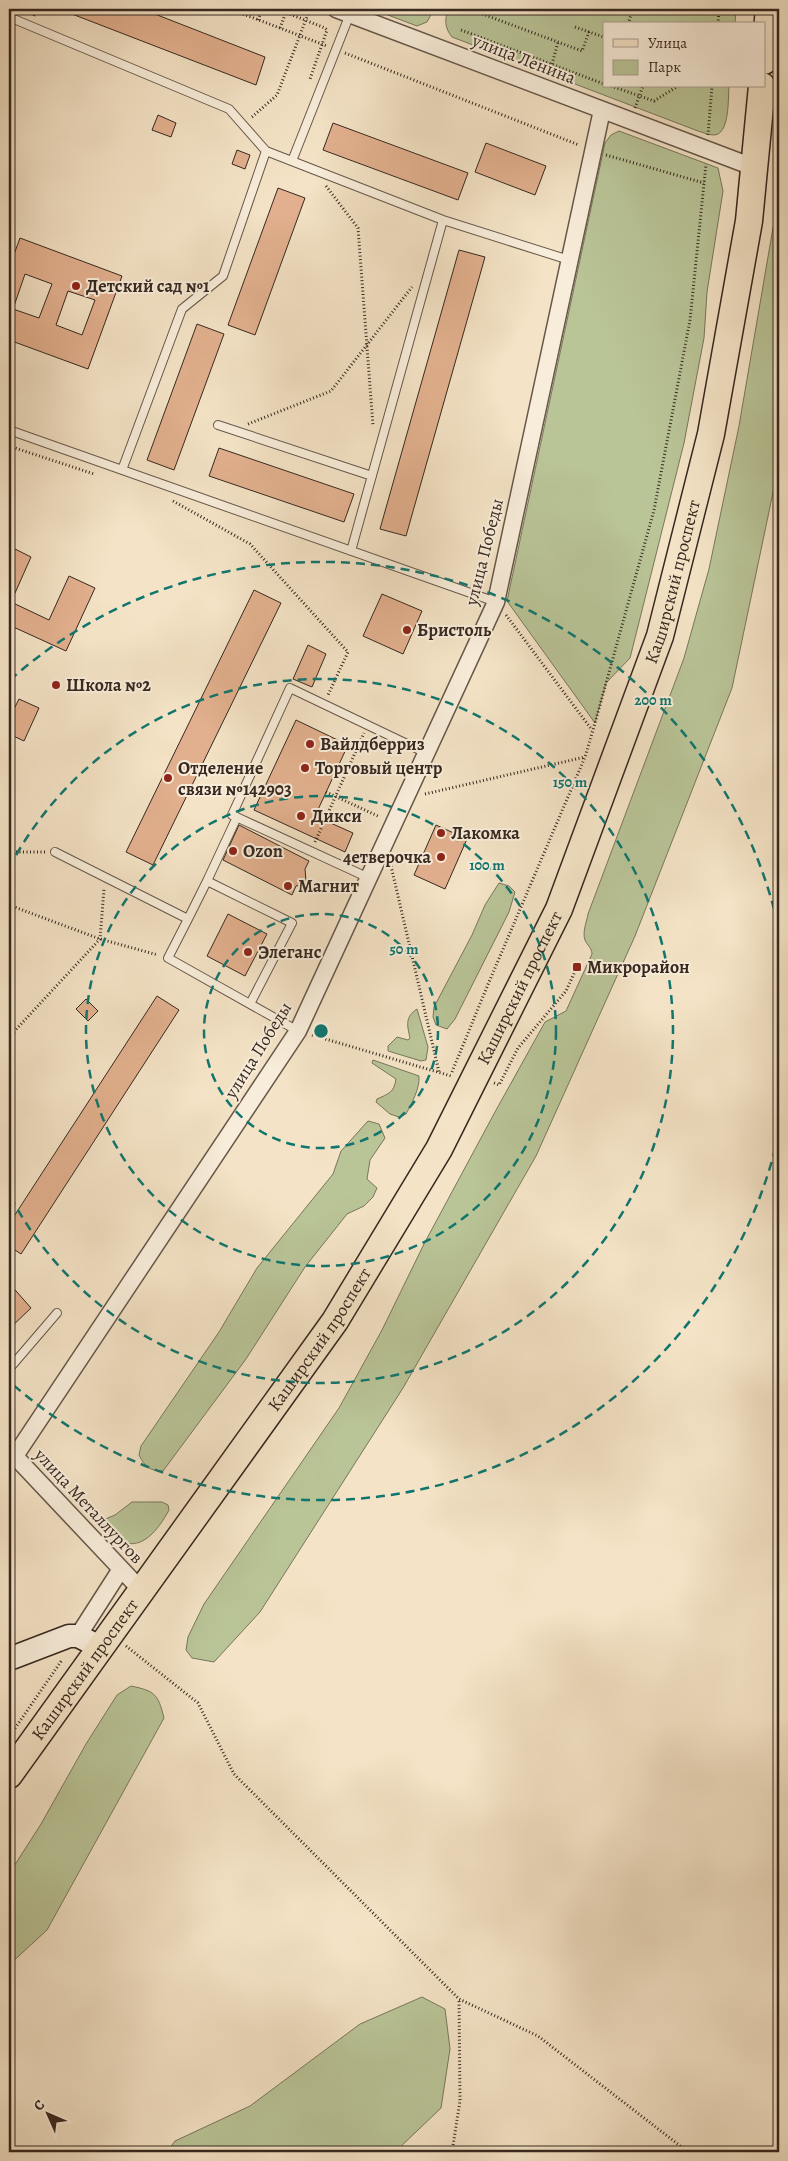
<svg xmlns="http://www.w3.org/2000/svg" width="788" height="2161" viewBox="0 0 788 2161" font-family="Alegreya,serif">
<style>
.green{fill:#b9c497;stroke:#78765c}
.building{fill:#e2b08e;stroke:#362820;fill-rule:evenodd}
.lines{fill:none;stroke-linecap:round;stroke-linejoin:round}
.lane-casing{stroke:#66574a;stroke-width:10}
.street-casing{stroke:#66574a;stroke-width:19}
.secondary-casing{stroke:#362820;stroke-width:25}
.primary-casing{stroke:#362820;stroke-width:29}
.path{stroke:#362820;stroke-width:3;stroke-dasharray:1 2.5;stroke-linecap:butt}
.lane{stroke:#f8edda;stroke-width:8}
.street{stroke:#f8edda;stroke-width:16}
.secondary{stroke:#f8edda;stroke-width:22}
.primary{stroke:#f4e3c6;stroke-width:26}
.ring{fill:none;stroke:#0f766e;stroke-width:2.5;stroke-dasharray:9 6}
.poi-dot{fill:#8f2418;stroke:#f8edda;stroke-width:2}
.labels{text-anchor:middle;stroke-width:4;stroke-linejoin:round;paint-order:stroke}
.street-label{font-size:18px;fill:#362820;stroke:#f8edda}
.poi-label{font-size:18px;font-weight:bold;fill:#362820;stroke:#f8edda;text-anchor:start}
.centre{fill:#0f766e;stroke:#f8edda;stroke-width:2.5}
.ring-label{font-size:15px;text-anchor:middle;font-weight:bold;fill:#0f766e;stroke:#f8edda;stroke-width:4;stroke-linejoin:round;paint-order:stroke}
</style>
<rect width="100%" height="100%" fill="#f4e3c6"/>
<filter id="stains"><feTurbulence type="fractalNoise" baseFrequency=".004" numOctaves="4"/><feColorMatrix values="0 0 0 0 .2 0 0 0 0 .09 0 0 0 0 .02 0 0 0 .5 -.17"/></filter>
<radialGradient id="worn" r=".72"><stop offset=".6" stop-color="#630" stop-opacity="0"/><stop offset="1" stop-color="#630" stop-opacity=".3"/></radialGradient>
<!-- green -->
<path class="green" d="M 372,9 L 434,9 L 427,22 L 417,26 Z
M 448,9 L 736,9 L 735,24 L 604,24 L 604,86 L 729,86 C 728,98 730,136 713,135 C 708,135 702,132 698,131 L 452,37 C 444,27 445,20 448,9 Z
M 619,131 L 718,168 L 723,191 L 707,292 L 704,338 L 684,443 L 630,658 L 606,683 L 595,723 L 507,601 L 605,143 L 611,135 Z
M 779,193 L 779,464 L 732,688 L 635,936 L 536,1156 L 403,1388 L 260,1612 L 214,1662 L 192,1658 L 186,1650 L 188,1637 L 204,1604 L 339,1408 L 382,1330 L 425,1242 L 495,1112 L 545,1022 L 566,1011 L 592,954 C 592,948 587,945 585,940 C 582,932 587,921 588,914 L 684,658 L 709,569 L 739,426 Z
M 499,883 L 509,886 L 515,892 L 509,912 L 455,1019 L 447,1029 L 436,1025 L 433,1017 L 434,1007 L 472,935 L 485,905 Z
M 417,1009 L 428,1047 L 426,1060 L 421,1061 L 388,1051 L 388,1046 L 397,1037 L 408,1040 L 410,1038 C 407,1025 405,1017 417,1009 Z
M 373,1060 L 419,1076 C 420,1088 412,1103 406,1114 L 399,1117 L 390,1114 L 376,1102 L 377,1099 C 388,1094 394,1093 396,1079 L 372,1063 Z
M 368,1121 L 379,1124 L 385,1138 L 370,1160 L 367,1179 L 377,1188 L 373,1197 L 364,1206 L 347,1214 L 305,1267 L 246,1359 L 163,1471 C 150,1471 145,1467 139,1455 L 141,1446 L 219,1332 L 257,1268 L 333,1174 L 341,1151 Z
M 132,1502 L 162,1502 L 168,1505 L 169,1510 C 151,1543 129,1559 101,1524 L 103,1520 L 115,1515 Z
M 131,1686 C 155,1691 158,1694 164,1718 L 47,1930 L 9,1965 L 9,1874 L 41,1824 L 86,1744 L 117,1695 Z
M 422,1997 L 445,2009 L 450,2049 L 441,2108 L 395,2152 L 167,2152 L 175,2141 L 250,2106 L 360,2024 Z"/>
<!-- building -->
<path class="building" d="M 59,9 L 142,9 L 265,57 L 256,85 Z
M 158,115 L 176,123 L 171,137 L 152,130 Z
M 333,123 L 468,173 L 458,200 L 323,150 Z
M 486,143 L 546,166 L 535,195 L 475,172 Z
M 237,150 L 250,155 L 245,169 L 232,164 Z
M 278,188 L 305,198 L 255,335 L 228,325 Z
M 20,238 L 122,276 L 88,369 L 9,340 L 9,268 ZM 25,274 L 52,284 L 39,318 L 13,309 ZM 68,291 L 95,300 L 82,335 L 56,325 Z
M 459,250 L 485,257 L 406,536 L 380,529 Z
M 197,324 L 224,334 L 174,470 L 147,460 Z
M 219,448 L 354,494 L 344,522 L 209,476 Z
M 9,546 L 31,557 L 11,602 L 49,620 L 69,576 L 95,588 L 66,651 L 9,625 Z
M 254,590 L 281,603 L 153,865 L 126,852 Z
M 382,594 L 422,611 L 403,654 L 363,636 Z
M 308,645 L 326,654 L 312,687 L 293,679 Z
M 19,699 L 39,708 L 24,741 L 9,734 L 9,709 L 13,711 Z
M 296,720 L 348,745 L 315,816 L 353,833 L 345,852 L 254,810 Z
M 239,825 L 309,861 L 305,869 L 306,881 L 301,885 L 296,886 L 292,895 L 223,860 Z
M 436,825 L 467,839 L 445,889 L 414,875 Z
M 228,914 L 267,934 L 245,976 L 207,956 Z
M 157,996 L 179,1010 L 21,1254 L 9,1246 L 9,1224 Z
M 86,999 L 98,1011 L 88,1021 L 76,1009 Z
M 9,1283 L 31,1308 L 9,1329 Z"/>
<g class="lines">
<defs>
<path id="lane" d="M 9,17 L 229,109 L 266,151 L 443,220 L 569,260
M 292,161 L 350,14
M 218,425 L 372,476
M 9,430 L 496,602
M 122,470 L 182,309 L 223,276 L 266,151
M 351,551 L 443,220
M 55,852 L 188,919 L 168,958 L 298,1031
M 369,878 L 232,815 L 290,688 L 426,753
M 207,881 L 237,817
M 188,919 L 207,881 L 292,923 L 250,1004
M 9,1369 L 57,1313"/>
<path id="street" d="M 336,9 L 753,167
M 9,1450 L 141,1590
M 15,1456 L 298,1031 L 496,602 L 602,110
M 78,1636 L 121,1569"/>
<path id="secondary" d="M 9,1659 L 69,1636 L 78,1636 L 100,1647"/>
<g id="primary">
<path d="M 764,61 L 769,9"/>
<path id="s1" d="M 9,1775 L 335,1321 L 439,1149 L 559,909 L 660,636 L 711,434 L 749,221 L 762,86"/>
</g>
</defs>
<!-- lane casing -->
<use href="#lane" class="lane-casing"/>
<!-- street casing -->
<use href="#street" class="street-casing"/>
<!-- secondary casing -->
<use href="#secondary" class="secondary-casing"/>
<!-- primary casing -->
<use href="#primary" class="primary-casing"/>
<!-- path -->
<path class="path" d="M 230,9 L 327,46
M 277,9 L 325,28 L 327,30 L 310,79
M 469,9 L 582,51 L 589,32 L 604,37
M 245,14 L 247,9
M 34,16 L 37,9
M 258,20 L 262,9
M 628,24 L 633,9
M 718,24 L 719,9
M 575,27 L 589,32
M 280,28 L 286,12
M 461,30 L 604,84
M 345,53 L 579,145
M 552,64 L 558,42
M 611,86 L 654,101 L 678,86
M 635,108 L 643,86
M 252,117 L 277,95 L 310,9
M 708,135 L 712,86
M 606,155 L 704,183
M 326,186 L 358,228 L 373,426
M 248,424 L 331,391 L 412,287
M 9,446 L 94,474
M 173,501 L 250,544 L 348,652 L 328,695
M 506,615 L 592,730
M 326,792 L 380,817
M 425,794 L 585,757
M 315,842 L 364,733
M 9,852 L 45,852
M 391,866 L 439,1072
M 9,905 L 100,939 L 158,955
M 312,1035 L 451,1076
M 9,1037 L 100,939 L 104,889
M 452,1072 L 489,982 L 585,757 L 595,723 L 654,510 L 690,320 L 706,164
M 494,1083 L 499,1085 L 518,1048 L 566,991 L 577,967
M 126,1646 L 198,1703 L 234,1774 L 459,1999 L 538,2036 L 688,2152
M 9,1737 L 62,1660
M 452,2152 L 460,2101 L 459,1999"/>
<!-- lane -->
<use href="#lane" class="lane"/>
<!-- street -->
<use href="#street" class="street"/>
<!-- secondary -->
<use href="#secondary" class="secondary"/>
<!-- primary -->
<use href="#primary" class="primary"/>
</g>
<!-- distance rings -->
<g class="ring">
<circle cx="321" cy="1031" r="117"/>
<circle cx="321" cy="1031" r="235"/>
<path d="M9 868A352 352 0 1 1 9 1194"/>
<path d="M779 1133A469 469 0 0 1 10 1382M10 680A469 469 0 0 1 779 929"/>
</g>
<!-- markers -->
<g class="poi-dot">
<circle cx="76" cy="286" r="5"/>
<circle cx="407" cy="630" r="5"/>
<circle cx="56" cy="685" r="5"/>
<circle cx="310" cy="744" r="5"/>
<circle cx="305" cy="768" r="5"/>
<circle cx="168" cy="778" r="5"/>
<circle cx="301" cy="816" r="5"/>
<circle cx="441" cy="833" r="5"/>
<circle cx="233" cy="851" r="5"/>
<circle cx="441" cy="857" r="5"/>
<circle cx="288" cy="886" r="5"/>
<circle cx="248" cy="952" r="5"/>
<rect x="572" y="962" width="10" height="10" rx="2.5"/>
</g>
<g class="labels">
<!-- street labels -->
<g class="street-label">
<text transform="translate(524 59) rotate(21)" y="6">улица Ленина</text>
<text transform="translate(484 552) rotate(-76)" y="6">улица Победы</text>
<text dy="6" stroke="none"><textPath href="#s1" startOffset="1375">Каширский проспект</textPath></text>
<text dy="6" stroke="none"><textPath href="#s1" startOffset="940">Каширский проспект</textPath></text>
<text transform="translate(258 1050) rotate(-58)" y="6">улица Победы</text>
<text dy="6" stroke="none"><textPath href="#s1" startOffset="535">Каширский проспект</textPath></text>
<text transform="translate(89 1506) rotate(47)" y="6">улица Металлургов</text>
<text dy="6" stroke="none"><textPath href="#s1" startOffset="130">Каширский проспект</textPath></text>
</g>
<!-- poi labels -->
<g class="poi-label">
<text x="86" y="292">Детский сад №1</text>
<text x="417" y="636">Бристоль</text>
<text x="66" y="691">Школа №2</text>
<text x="320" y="750">Вайлдберриз</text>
<text x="178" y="774">Отделение<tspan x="178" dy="21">связи №142903</tspan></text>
<text x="315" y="774">Торговый центр</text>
<text x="311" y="822">Дикси</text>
<text x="451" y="839">Лакомка</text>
<text x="243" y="857">Ozon</text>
<text x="431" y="863" text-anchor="end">4етверочка</text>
<text x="298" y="892">Магнит</text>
<text x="258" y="958">Элеганс</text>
<text x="587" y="973">Микрорайон</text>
</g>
</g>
<circle cx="321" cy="1031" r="8" class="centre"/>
<g class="ring-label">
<text x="653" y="705">200 m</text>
<text x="570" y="787">150 m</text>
<text x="487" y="870">100 m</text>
<text x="404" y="954">50 m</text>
</g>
<!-- margin -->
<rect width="788" height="2161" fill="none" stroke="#f4e3c6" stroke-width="30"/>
<rect x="10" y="10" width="768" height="2141" fill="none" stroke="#362820" stroke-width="2.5"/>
<rect x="15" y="15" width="758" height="2131" fill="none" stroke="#362820"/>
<!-- legend -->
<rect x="603" y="22" width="162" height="65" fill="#f8edda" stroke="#aa9e90"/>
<rect x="613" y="39" width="25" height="8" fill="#f4e3c6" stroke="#aa9e90"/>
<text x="648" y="48" font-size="15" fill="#362820">Улица</text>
<rect x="613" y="60" width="25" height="15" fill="#b9c497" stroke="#aa9e90"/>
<text x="648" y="72" font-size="15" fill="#362820">Парк</text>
<!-- north arrow -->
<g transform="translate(48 2114) rotate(315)" stroke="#f8edda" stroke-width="4" paint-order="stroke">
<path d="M0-4L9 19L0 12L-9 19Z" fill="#362820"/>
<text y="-8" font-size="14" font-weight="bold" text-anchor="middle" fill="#362820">С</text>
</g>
<rect width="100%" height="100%" filter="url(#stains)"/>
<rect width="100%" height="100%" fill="url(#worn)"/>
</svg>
